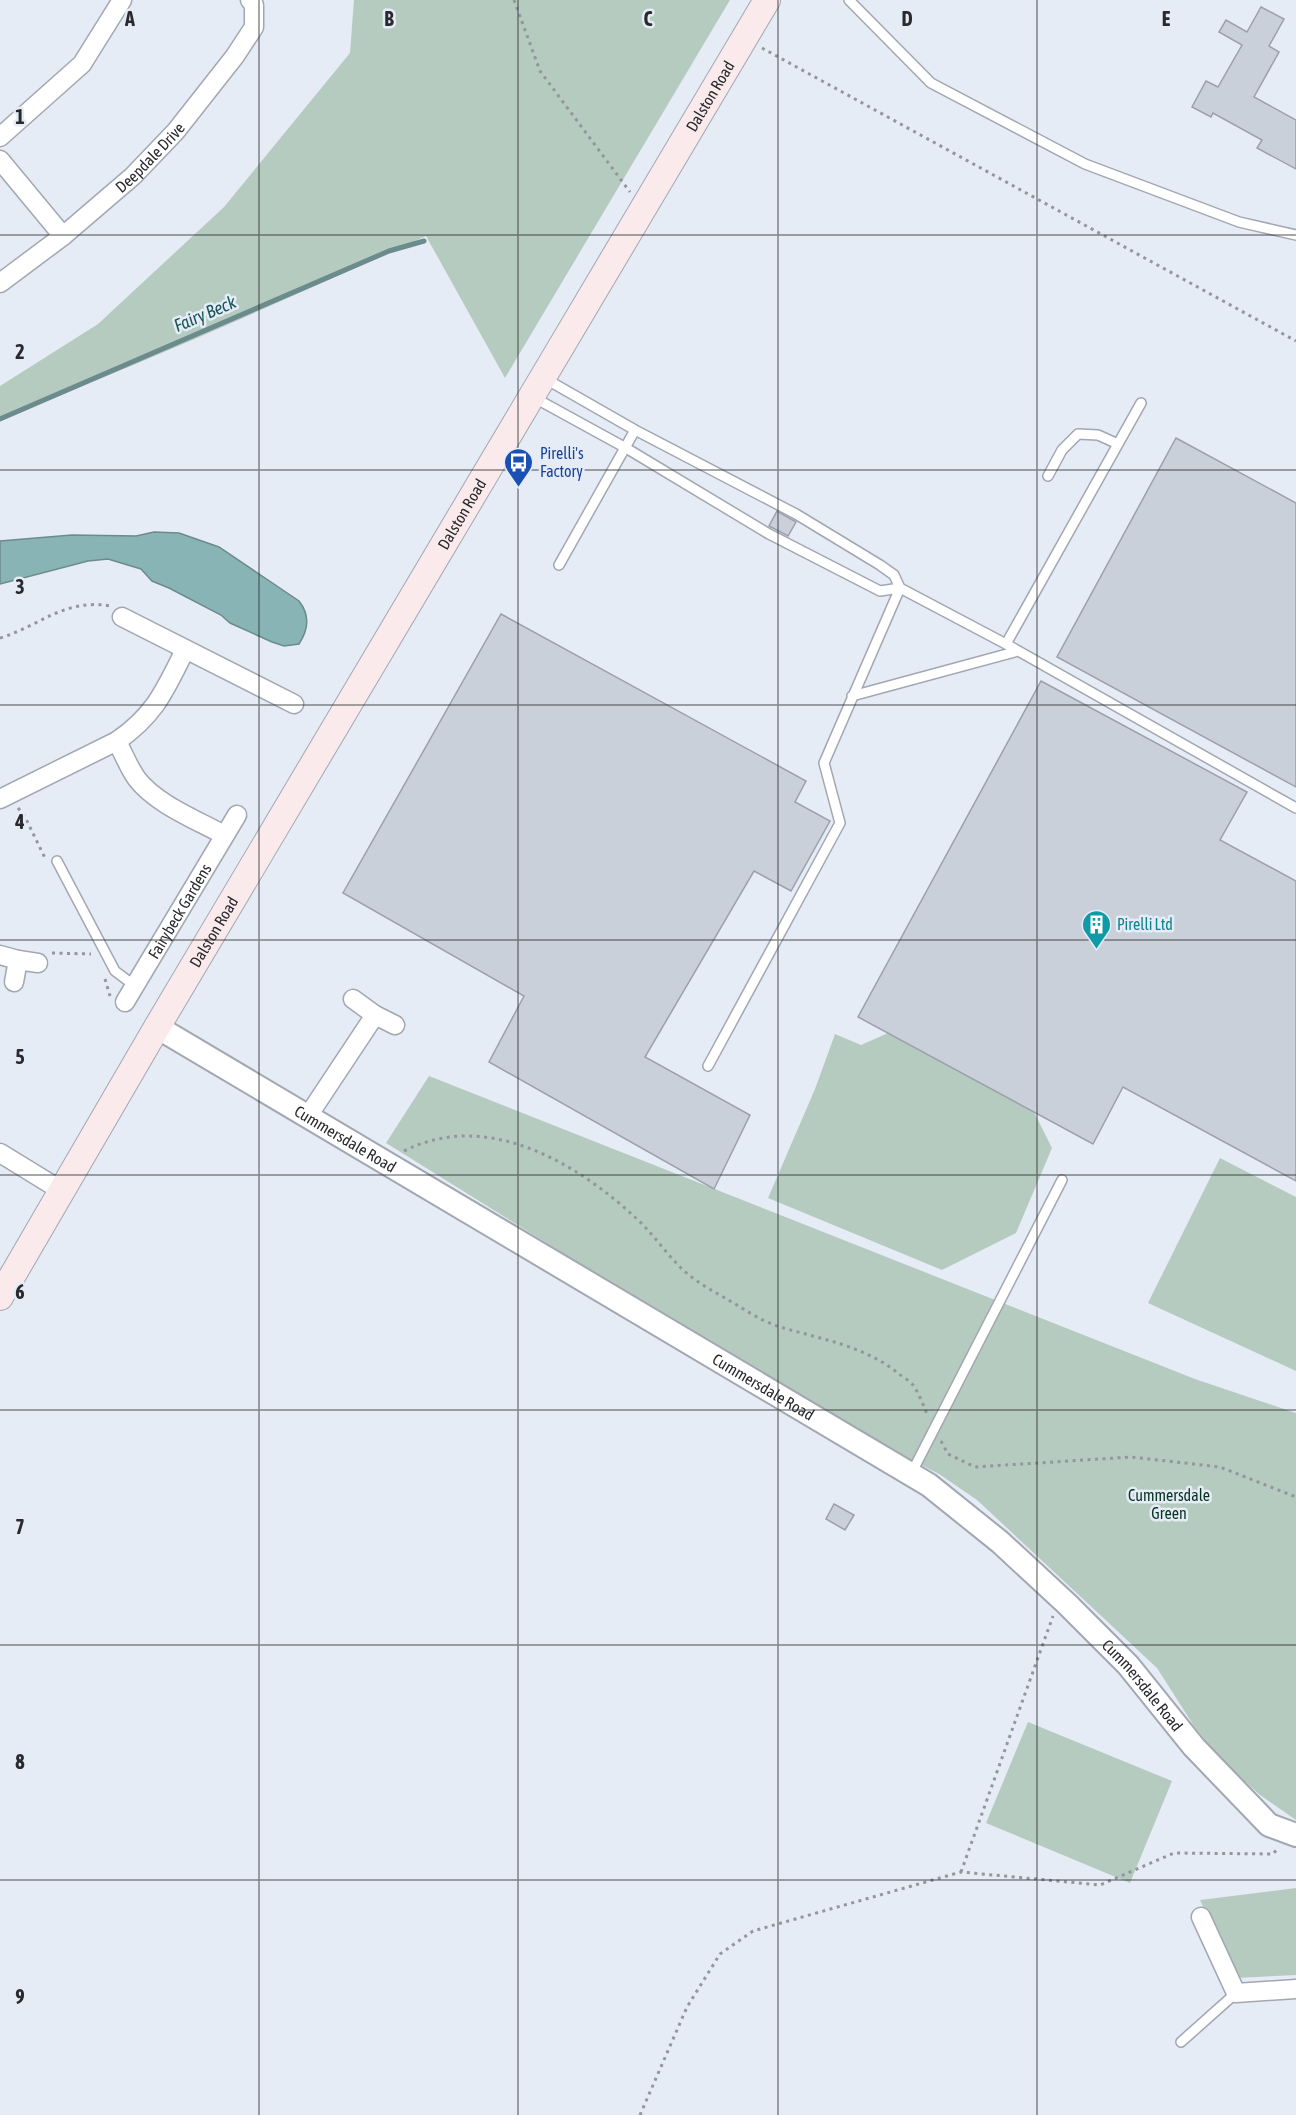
<svg xmlns="http://www.w3.org/2000/svg" width="1296" height="2115" viewBox="0 0 1296 2115" font-family="'Asap Condensed',sans-serif">
<style>
.green{fill:#b6cbbf}
.water{fill:#89b4b5;stroke:#6c8b8c;stroke-width:1.5}
.lines{fill:none;stroke-linecap:round;stroke-linejoin:round}
.stream{stroke:#6c8b8c;stroke-width:5}
.building{fill:#cad0da;stroke:#9ba0aa;stroke-width:1.5}
.service-casing{stroke:#a2a7b1;stroke-width:12}
.minor-casing{stroke:#a2a7b1;stroke-width:21}
.tertiary-casing{stroke:#a2a7b1;stroke-width:26}
.secondary-casing{stroke:#a2a7b1;stroke-width:28}
.path{stroke:#92969d;stroke-width:3;stroke-dasharray:3 4.5;stroke-linecap:butt}
.service{stroke:#fff;stroke-width:9}
.minor{stroke:#fff;stroke-width:18}
.tertiary{stroke:#fff;stroke-width:22}
.secondary{stroke:#fbeaeb;stroke-width:26}
.grid{fill:none;stroke:#282a2e;stroke-width:1.5;stroke-opacity:0.55}
.labels{text-anchor:middle;stroke-width:5;stroke-linejoin:round;paint-order:stroke}
.street-label{font-size:16px;fill:#282a2e;stroke:#e6ecf6}
.transit-label{font-size:16px;fill:#164399;stroke:#e6ecf6;text-anchor:start}
.culture-label{font-size:16px;fill:#0d838f;stroke:#e6ecf6;text-anchor:start}
.park-label{font-size:16px;fill:#063420;stroke:#e6ecf6}
.water-label{font-size:18px;font-style:italic;fill:#175557;stroke:#e6ecf6}
.grid-label{font-size:20px;text-anchor:middle;font-weight:bold;fill:#282a2e;stroke:#e6ecf6;stroke-width:5;stroke-linejoin:round;paint-order:stroke}
</style>
<rect width="100%" height="100%" fill="#e6ecf6"/>
<!-- green -->
<path class="green" d="M 354,0 L 730,0 L 505,378 L 426,236 C 285,300 144,363 0,419 L 0,386 L 98,324 L 224,207 L 350,53 Z
M 888,1033 L 1034,1112 L 1052,1148 L 1016,1233 L 942,1270 L 768,1198 L 815,1089 L 835,1034 L 861,1045 Z
M 429,1076 L 1195,1379 L 1296,1413 L 1296,1820 L 1260,1795 L 1221,1760 L 1194,1726 L 1157,1668 L 977,1500 L 939,1474 L 905,1457 L 561,1252 L 386,1143 Z
M 1220,1158 L 1296,1197 L 1296,1371 L 1148,1303 Z
M 1028,1722 L 1172,1781 L 1130,1883 L 986,1823 Z
M 1296,1888 L 1296,1975 L 1235,1978 L 1200,1900 Z"/>
<!-- water -->
<path class="water" d="M 154,532 L 179,533 L 219,547 L 299,601 C 310,615 309,629 299,644 L 284,646 L 272,642 L 230,623 L 221,615 L 169,588 L 152,581 L 141,569 L 108,559 L 88,561 L 0,584 L 0,541 L 72,535 L 136,536 Z"/>
<g class="lines">
<!-- stream -->
<path class="stream" d="M 0,419 L 389,251 L 424,241"/>
</g>
<!-- building -->
<path class="building" d="M 1261,7 L 1284,19 L 1269,46 L 1279,52 L 1254,97 L 1296,120 L 1296,169 L 1257,148 L 1262,140 L 1213,113 L 1211,117 L 1192,107 L 1206,81 L 1218,87 L 1242,45 L 1219,32 L 1226,20 L 1247,32 Z
M 1176,438 L 1296,503 L 1296,787 L 1057,657 Z
M 777,511 L 796,522 L 788,536 L 769,526 Z
M 501,614 L 806,781 L 795,802 L 830,821 L 791,891 L 754,871 L 645,1057 L 750,1115 L 714,1189 L 489,1062 L 524,996 L 343,893 Z
M 1041,681 L 1247,792 L 1220,840 L 1296,881 L 1296,1181 L 1123,1087 L 1093,1144 L 858,1017 Z
M 834,1504 L 854,1515 L 845,1530 L 826,1519 Z"/>
<g class="lines">
<defs>
<path id="service" d="M 849,0 L 931,83 L 1085,164 L 1239,222 L 1296,235
M 544,378 L 635,430 L 796,514 L 880,565 L 894,575 L 900,588 L 1006,644 L 1296,808
M 533,397 L 626,448 L 769,534 L 880,591 L 900,588
M 1048,476 L 1062,450 L 1078,434 L 1098,435 L 1118,444
M 559,565 L 635,430
M 1006,644 L 1141,403
M 852,696 L 1018,651
M 57,861 L 115,971 L 135,986
M 708,1066 L 840,823 L 824,763 L 900,588
M 911,1474 L 1062,1180
M 1181,2042 L 1236,1993"/>
<g id="minor">
<path d="M 0,137 L 82,64 L 122,0"/>
<path d="M 0,160 L 63,236"/>
<path id="s1" d="M 0,283 L 63,236 L 133,176 L 176,131 L 235,56 L 254,27 L 254,5 L 250,0"/>
<path d="M 122,617 L 294,704"/>
<path d="M 117,741 C 123,753 129,768 137,779 C 156,804 197,820 224,835"/>
<path d="M 0,799 L 117,741 C 155,715 165,690 185,650"/>
<path d="M 0,955 L 18,960"/>
<path d="M 14,982 L 18,960 L 38,963"/>
<path d="M 353,999 L 375,1015 L 395,1025"/>
<path id="s2" d="M 125,1002 L 237,815"/>
<path d="M 308,1116 L 375,1015"/>
<path d="M 0,1153 L 62,1191"/>
<path d="M 1201,1917 L 1236,1993 L 1296,1989"/>
</g>
<g id="tertiary">
<path id="s3" d="M 157,1027 L 929,1485 L 1000,1542 L 1067,1604 L 1128,1665 L 1194,1747 L 1269,1825 L 1296,1835"/>
</g>
<g id="secondary">
<path id="s4" d="M 0,1297 L 157,1027 L 767,0"/>
</g>
</defs>
<!-- service casing -->
<use href="#service" class="service-casing"/>
<!-- minor casing -->
<use href="#minor" class="minor-casing"/>
<!-- tertiary casing -->
<use href="#tertiary" class="tertiary-casing"/>
<!-- secondary casing -->
<use href="#secondary" class="secondary-casing"/>
<!-- path -->
<path class="path" d="M 514,0 L 540,71 L 630,192
M 762,48 L 1296,341
M 0,638 C 40,626 64,598 111,606
M 18,808 L 24,815 L 45,858
M 52,953 L 91,954
M 105,979 L 110,996
M 404,1151 C 487,1109 577,1163 637,1219 C 653,1234 665,1252 680,1267 C 693,1280 709,1289 725,1298 C 741,1307 759,1320 777,1326 C 819,1339 864,1345 899,1374 C 903,1377 910,1381 913,1385 C 919,1393 923,1405 927,1414
M 941,1441 L 948,1454 L 975,1467 L 1131,1457 L 1220,1467 L 1296,1497
M 961,1872 L 1053,1616
M 640,2115 L 687,2007 L 720,1954 L 753,1931 L 961,1872 L 1100,1885 L 1174,1853 L 1273,1854 L 1278,1848"/>
<!-- service -->
<use href="#service" class="service"/>
<!-- minor -->
<use href="#minor" class="minor"/>
<!-- tertiary -->
<use href="#tertiary" class="tertiary"/>
<!-- secondary -->
<use href="#secondary" class="secondary"/>
</g>
<!-- grid -->
<path class="grid" d="M 259,0 L 259,2115M 518,0 L 518,2115M 778,0 L 778,2115M 1037,0 L 1037,2115M 0,235 L 1296,235M 0,470 L 1296,470M 0,705 L 1296,705M 0,940 L 1296,940M 0,1175 L 1296,1175M 0,1410 L 1296,1410M 0,1645 L 1296,1645M 0,1880 L 1296,1880"/>
<!-- icons -->
<defs>
<symbol id="bus-pin" viewBox="-11 -11 22 30"><path d="M0 17L-7.5 6A9.5 9.5 0 1 1 7.5 6Z" fill="#1a4fb4" stroke="#e6ecf6"/><path d="M-5-6H5V4H4V6H2V4H-2V6H-4V4H-5ZM-3.5-4V0h7V-4ZM-3.5 1.2v1.5H-2V1.2ZM2 1.2v1.5H3.5V1.2Z" fill="#fff"/></symbol>
<symbol id="building-pin" viewBox="-11 -11 22 30"><path d="M0 17L-7.5 6A9.5 9.5 0 1 1 7.5 6Z" fill="#0f9aa8" stroke="#e6ecf6"/><path d="M-4-6H4V6H1V3H-1V6H-4ZM-2.5-4.3h1.7v1.8h-1.7ZM.8-4.3h1.7v1.8H.8ZM-2.5-1h1.7V.8h-1.7ZM.8-1h1.7V.8H.8Z" fill="#fff"/></symbol>
</defs>
<g fill-rule="evenodd">
<use href="#bus-pin" x="502" y="446" width="33" height="45"/>
<use href="#building-pin" x="1080" y="908" width="33" height="45"/>
</g>
<g class="labels">
<!-- street labels -->
<g class="street-label">
<text dy="6" stroke="none"><textPath href="#s4" startOffset="1395">Dalston Road</textPath></text>
<text dy="6" stroke="none"><textPath href="#s1" startOffset="196">Deepdale Drive</textPath></text>
<text dy="6" stroke="none"><textPath href="#s4" startOffset="909">Dalston Road</textPath></text>
<text dy="6" stroke="none"><textPath href="#s2" startOffset="106">Fairybeck Gardens</textPath></text>
<text dy="6" stroke="none"><textPath href="#s4" startOffset="423">Dalston Road</textPath></text>
<text dy="6" stroke="none"><textPath href="#s3" startOffset="219">Cummersdale Road</textPath></text>
<text dy="6" stroke="none"><textPath href="#s3" startOffset="705">Cummersdale Road</textPath></text>
<text dy="6" stroke="none"><textPath href="#s3" startOffset="1191">Cummersdale Road</textPath></text>
</g>
<!-- transit labels -->
<g class="transit-label">
<text x="540" y="459">Pirelli's<tspan x="540" dy="18">Factory</tspan></text>
</g>
<!-- culture labels -->
<g class="culture-label">
<text x="1117" y="930">Pirelli Ltd</text>
</g>
<!-- park labels -->
<g class="park-label">
<text x="1169" y="1501">Cummersdale<tspan x="1169" dy="18">Green</tspan></text>
</g>
<!-- water labels -->
<g class="water-label">
<text transform="translate(205 314) rotate(-23)" y="6">Fairy Beck</text>
</g>
</g>
<g class="grid-label">
<text x="130" y="26">A</text>
<text x="389" y="26">B</text>
<text x="648" y="26">C</text>
<text x="907" y="26">D</text>
<text x="1166" y="26">E</text>
<text x="20" y="124">1</text>
<text x="20" y="359">2</text>
<text x="20" y="594">3</text>
<text x="20" y="829">4</text>
<text x="20" y="1064">5</text>
<text x="20" y="1299">6</text>
<text x="20" y="1534">7</text>
<text x="20" y="1769">8</text>
<text x="20" y="2004">9</text>
</g>
</svg>
